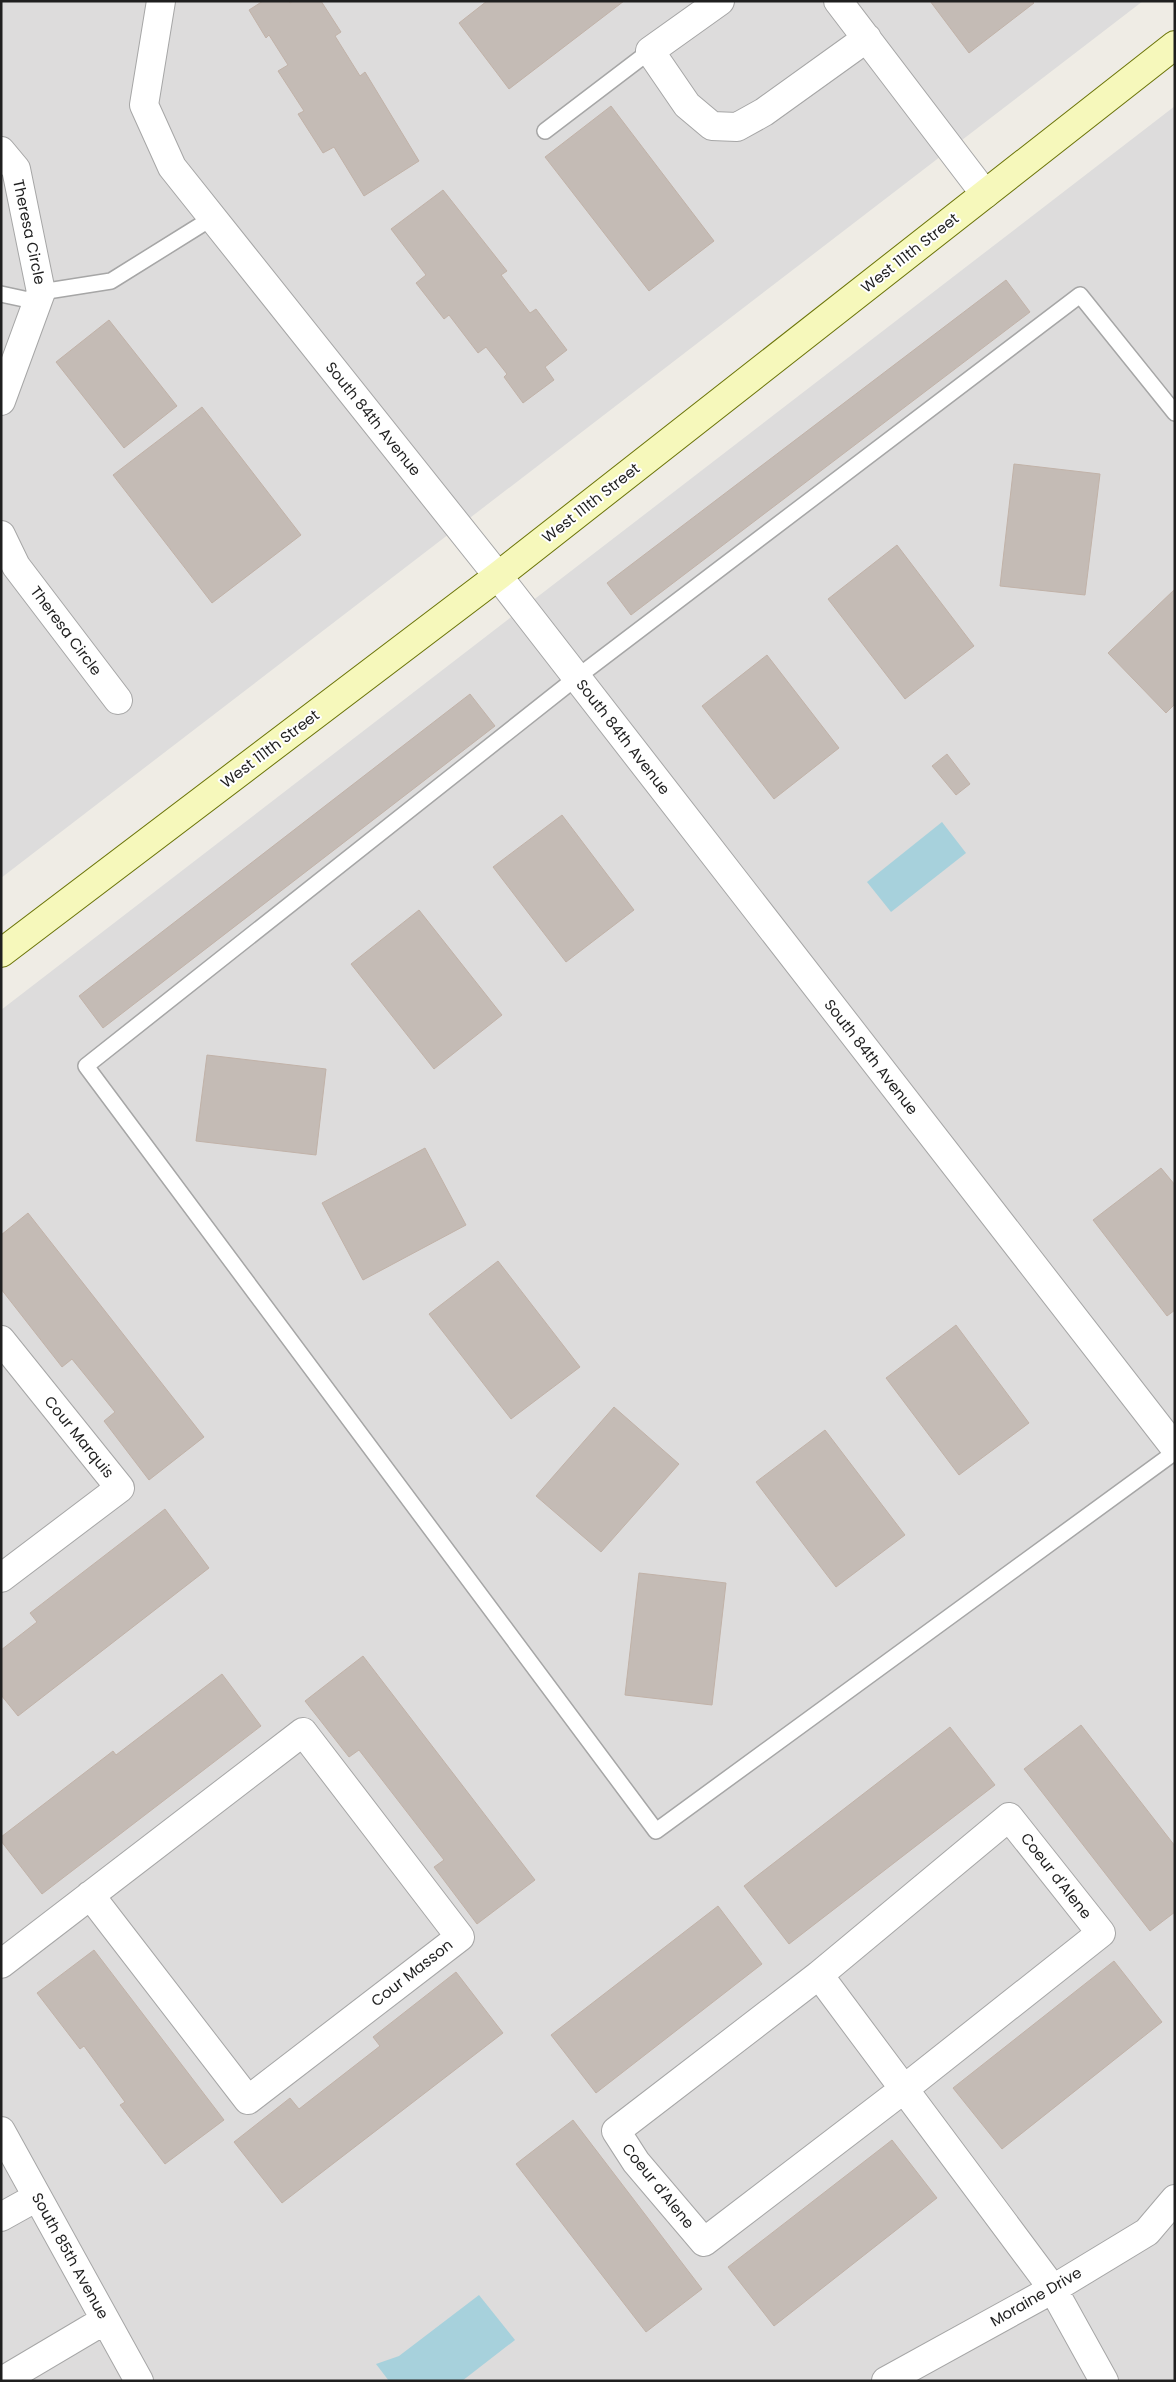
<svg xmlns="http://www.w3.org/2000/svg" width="1176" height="2382" viewBox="0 0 1176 2382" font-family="Poppins,sans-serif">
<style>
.residential{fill:#dddcdc}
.water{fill:#a7d1dc}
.building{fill:#c4bbb5;stroke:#c1b2a8}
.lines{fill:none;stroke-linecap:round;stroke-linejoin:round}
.service-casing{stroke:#a6a6a6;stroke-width:18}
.minor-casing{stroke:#a6a6a6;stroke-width:30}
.secondary-casing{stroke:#6b7408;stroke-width:30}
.service{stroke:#fff;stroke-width:15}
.minor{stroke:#fff;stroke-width:28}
.secondary{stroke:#f6f8bb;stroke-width:28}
.labels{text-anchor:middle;stroke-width:4;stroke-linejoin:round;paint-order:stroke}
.street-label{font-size:15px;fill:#1f1f1f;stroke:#fff}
</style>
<rect width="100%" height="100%" fill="#efece5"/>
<!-- residential -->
<path class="residential" d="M 1,1 L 1143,1 L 1,878 Z
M 1175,106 L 1175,2381 L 1,2381 L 1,1010 Z"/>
<!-- water -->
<path class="water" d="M 942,822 L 966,853 L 891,912 L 867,882 Z
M 479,2295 L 515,2340 L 462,2381 L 389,2381 L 376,2364 L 399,2356 Z"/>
<!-- building -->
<path class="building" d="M 263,1 L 288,1 L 290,3 L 293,1 L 321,1 L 341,32 L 335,36 L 360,76 L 365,72 L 419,161 L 364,196 L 334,147 L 323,153 L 298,114 L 304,111 L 278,71 L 288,65 L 269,35 L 266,38 L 249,10 Z
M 487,1 L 624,1 L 509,89 L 459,23 Z
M 930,1 L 1032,1 L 1034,3 L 969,53 Z
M 611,106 L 714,241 L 649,291 L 545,157 Z
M 443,190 L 507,271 L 501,275 L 530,313 L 536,309 L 567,350 L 545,367 L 554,380 L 523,403 L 504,377 L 507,374 L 486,347 L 478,353 L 449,315 L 444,319 L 416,283 L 426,275 L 391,229 Z
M 1006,280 L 1030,312 L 631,615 L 607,583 Z
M 109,320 L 177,406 L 124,448 L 56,362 Z
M 202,407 L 301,535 L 212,603 L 113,475 Z
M 1014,464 L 1100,474 L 1085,595 L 1000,586 Z
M 897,545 L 974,646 L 905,699 L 828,599 Z
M 1175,589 L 1175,704 L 1166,713 L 1108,653 Z
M 767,655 L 839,748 L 774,799 L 702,706 Z
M 470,694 L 495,726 L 103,1028 L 79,996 Z
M 947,754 L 970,784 L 956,795 L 932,766 Z
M 562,815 L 634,910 L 566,962 L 493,867 Z
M 419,910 L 502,1015 L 434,1069 L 351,964 Z
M 207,1055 L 326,1069 L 316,1155 L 196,1141 Z
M 425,1148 L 466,1225 L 363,1280 L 322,1203 Z
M 1161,1168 L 1175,1185 L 1175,1310 L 1167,1316 L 1093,1220 Z
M 28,1213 L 204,1437 L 149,1480 L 104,1421 L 115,1412 L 72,1359 L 62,1367 L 1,1289 L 1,1235 Z
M 498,1261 L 580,1367 L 511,1419 L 429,1314 Z
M 956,1325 L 1029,1423 L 959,1475 L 886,1378 Z
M 614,1407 L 679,1464 L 601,1552 L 536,1496 Z
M 825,1430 L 905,1535 L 836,1587 L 756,1482 Z
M 165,1509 L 209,1568 L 18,1716 L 1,1695 L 1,1650 L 37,1622 L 30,1613 Z
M 639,1573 L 726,1583 L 712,1705 L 625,1695 Z
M 363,1656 L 535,1880 L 477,1924 L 434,1867 L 444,1860 L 359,1750 L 349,1757 L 305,1701 Z
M 222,1674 L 261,1726 L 42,1894 L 1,1841 L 1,1837 L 113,1751 L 116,1755 Z
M 1081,1725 L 1175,1846 L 1175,1912 L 1150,1931 L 1024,1769 Z
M 950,1727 L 995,1785 L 789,1944 L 744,1886 Z
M 718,1906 L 762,1964 L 596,2093 L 551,2035 Z
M 94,1950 L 224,2120 L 165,2164 L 120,2105 L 125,2102 L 84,2046 L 80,2049 L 37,1993 Z
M 1114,1961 L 1162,2022 L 1002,2149 L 953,2088 Z
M 456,1972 L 503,2033 L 282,2203 L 234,2142 L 290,2098 L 299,2109 L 380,2046 L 373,2037 Z
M 573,2120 L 702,2289 L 646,2332 L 516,2164 Z
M 892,2140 L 937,2198 L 774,2326 L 728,2267 Z"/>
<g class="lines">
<defs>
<path id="service" d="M 545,131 L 650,51
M 41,292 L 111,281 L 212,218
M 1,294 L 38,302
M 1175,413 L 1080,295 L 576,678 L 86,1066 L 656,1831 L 1175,1452"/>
<path id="minor" d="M 161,1 L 144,105 L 172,167 L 498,576 L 1175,1448
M 720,1 L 650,51 L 687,105 L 712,126 L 737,127 L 764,112 L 867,38
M 838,1 L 985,194
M 1,151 L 16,169 L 41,292 L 1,401
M 1,535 L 16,566 L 118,700
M 1,1340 L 120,1488 L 1,1578
M 1009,1817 L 1101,1933 L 904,2089 L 704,2242 L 636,2162 L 616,2131 L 819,1975 Z
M 1,1964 L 303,1732 L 460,1937 L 248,2100 L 90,1895
M 819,1975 L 1053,2289 L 1104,2381
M 1,2131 L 139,2381
M 1,2217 L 37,2197
M 2,2381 L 105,2320
M 886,2381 L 1053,2289 L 1147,2232 L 1175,2199"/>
<path id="secondary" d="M 1,953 L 498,576 L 1175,45"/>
</defs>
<!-- service casing -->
<use href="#service" class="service-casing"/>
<!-- minor casing -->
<use href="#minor" class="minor-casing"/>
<!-- secondary casing -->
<use href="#secondary" class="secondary-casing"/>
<!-- service -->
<use href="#service" class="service"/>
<!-- minor -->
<use href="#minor" class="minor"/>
<!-- secondary -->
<use href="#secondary" class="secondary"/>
</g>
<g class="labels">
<!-- street labels -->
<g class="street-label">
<text transform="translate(29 232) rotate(78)" y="5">Theresa Circle</text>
<text transform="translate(910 253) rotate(-38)" y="5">West 111th Street</text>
<text transform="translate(373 419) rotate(51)" y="5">South 84th Avenue</text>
<text transform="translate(591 503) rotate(-38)" y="5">West 111th Street</text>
<text transform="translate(66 631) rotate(53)" y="5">Theresa Circle</text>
<text transform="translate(623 737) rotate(52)" y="5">South 84th Avenue</text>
<text transform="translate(270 749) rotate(-37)" y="5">West 111th Street</text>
<text transform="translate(871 1057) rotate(52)" y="5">South 84th Avenue</text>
<text transform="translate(79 1437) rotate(51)" y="5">Cour Marquis</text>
<text transform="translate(1056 1876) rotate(52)" y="5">Coeur d'Alene</text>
<text transform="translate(412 1973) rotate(-38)" y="5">Cour Masson</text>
<text transform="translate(658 2186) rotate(51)" y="5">Coeur d'Alene</text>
<text transform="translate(70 2256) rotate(61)" y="5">South 85th Avenue</text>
<text transform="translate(1036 2297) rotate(-30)" y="5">Moraine Drive</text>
</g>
</g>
<!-- border -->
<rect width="1176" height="2382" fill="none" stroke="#1f1f1f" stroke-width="5"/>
</svg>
